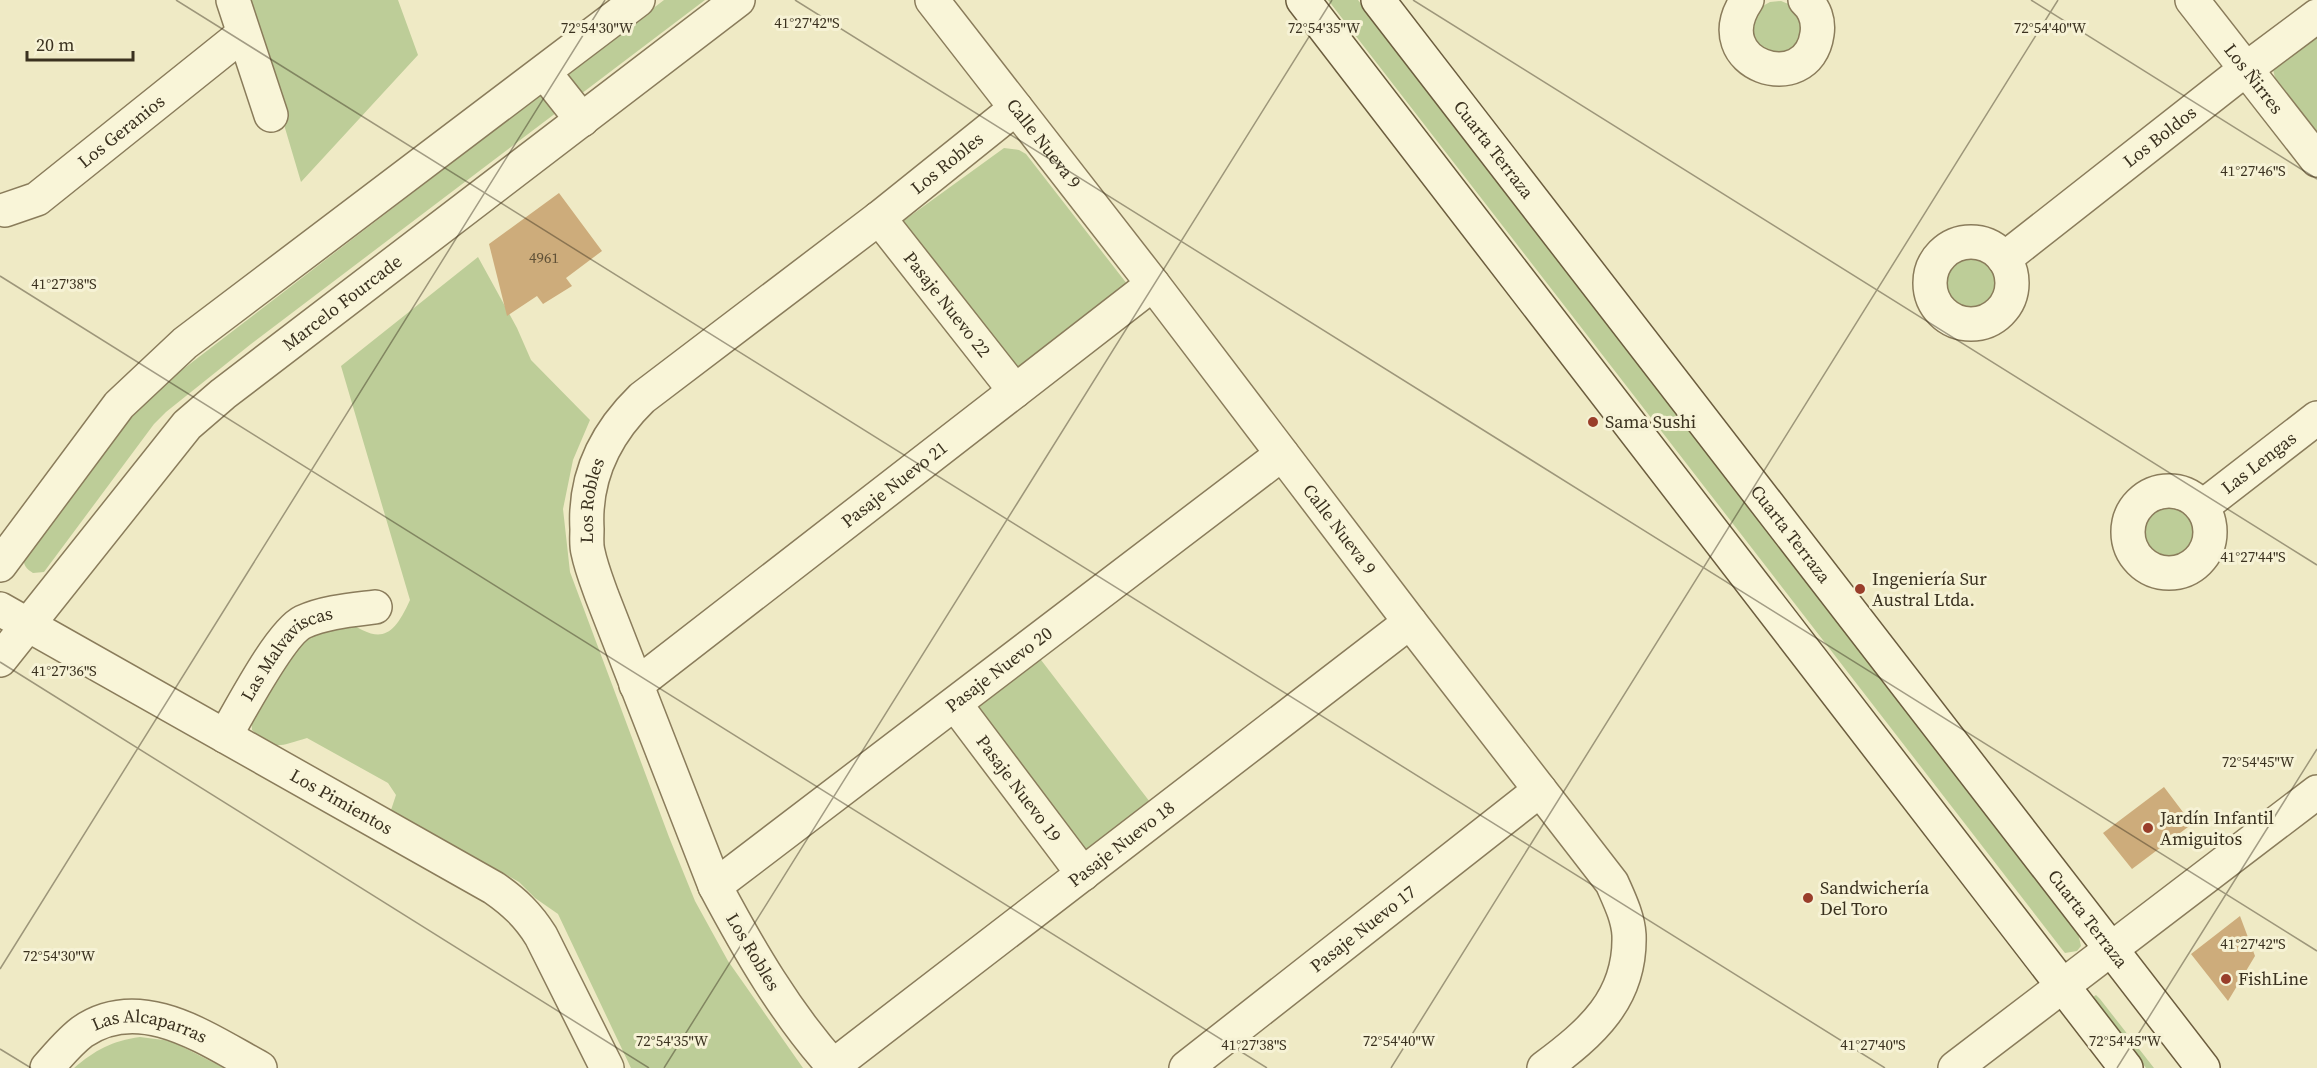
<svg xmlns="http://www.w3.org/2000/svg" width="2317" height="1068" viewBox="0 0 2317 1068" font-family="'Source Serif 4',serif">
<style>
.green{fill:#bdcd98}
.building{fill:#cdac7b}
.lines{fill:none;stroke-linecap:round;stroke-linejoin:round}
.minor-casing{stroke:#8a7c5b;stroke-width:36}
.tertiary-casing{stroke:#8a7c5b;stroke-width:36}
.secondary-casing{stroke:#6c5d3e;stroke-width:36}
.minor{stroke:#f9f5d8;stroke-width:33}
.tertiary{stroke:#f9f5d8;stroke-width:33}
.secondary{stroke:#f9f5d8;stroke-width:33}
.ticks{fill:none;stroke:#3a311f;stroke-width:1.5;stroke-opacity:0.45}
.poi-dot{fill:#993e2a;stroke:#f6f2d5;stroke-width:2}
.labels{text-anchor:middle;stroke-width:6;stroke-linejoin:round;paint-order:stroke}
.number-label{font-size:15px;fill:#5f5036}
.street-label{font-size:18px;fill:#3a311f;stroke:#f6f2d5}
.poi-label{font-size:18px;fill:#3a311f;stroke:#f6f2d5;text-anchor:start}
.ticks-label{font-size:15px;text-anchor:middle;fill:#3a311f;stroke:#f6f2d5;stroke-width:6;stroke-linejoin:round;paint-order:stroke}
</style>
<rect width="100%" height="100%" fill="#efeac5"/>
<!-- green -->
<path class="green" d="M 247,0 L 398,0 L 418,55 L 301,182 Z
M 664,0 L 705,0 L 251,344 L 166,412 L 154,424 L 44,572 L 33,573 C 26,569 23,565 24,557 L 128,421 L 165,383 Z
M 1328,0 L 1358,0 L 2078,933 L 2081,946 L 2077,951 L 2065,953 L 2061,948 Z
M 1781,1 L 1791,5 L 1804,22 L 1800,43 L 1784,55 L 1763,52 L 1750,35 L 1761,7 L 1770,2 Z
M 2317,33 L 2317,132 L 2275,78 L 2273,69 Z
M 1004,148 L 1019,150 L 1026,154 L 1131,289 L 1019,372 L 895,227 Z
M1944 283a27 27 0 1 1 54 0a27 27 0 1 1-54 0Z
M 478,257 L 517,328 L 531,360 L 590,420 L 573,460 L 563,509 L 570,572 L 669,837 L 695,901 L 728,961 L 803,1068 L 631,1068 L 558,914 L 535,898 L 519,882 L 391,810 L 396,795 L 388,783 L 307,738 C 279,746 274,752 252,730 L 251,711 L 291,645 L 343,618 C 379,644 392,640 410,600 L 341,366 Z
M2139 532a30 30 0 1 1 60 0a30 30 0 1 1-60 0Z
M 1038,656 L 1153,806 L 1081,860 L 969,709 Z
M 2096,995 L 2100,999 L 2154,1068 L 2146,1068 L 2094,1001 L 2093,997 Z
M 140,1037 L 171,1041 L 224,1068 L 74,1068 C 95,1050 112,1041 140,1037 Z"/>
<!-- building -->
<path class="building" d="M 559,193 L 602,251 L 566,278 L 572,286 L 543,304 L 537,296 L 507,316 L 489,244 Z
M 2164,787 L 2192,824 L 2132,869 L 2103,833 Z
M 2240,916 L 2255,956 L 2228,1001 L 2191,954 Z"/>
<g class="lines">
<defs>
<g id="minor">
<path d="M 233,0 L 271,115"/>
<path id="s1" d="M 932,0 L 1153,284 L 1410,622 L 1612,883 C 1619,899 1628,917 1629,935 C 1631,999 1591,1033 1544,1068"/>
<path d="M 1747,0 C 1703,65 1808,99 1817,34 C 1819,21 1815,9 1805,0"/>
<path id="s2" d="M 2192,0 L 2317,160"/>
<path id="s3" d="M 5,210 L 37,199 L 243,34"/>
<path id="s4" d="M 879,218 L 1015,391"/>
<circle cx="1971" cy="283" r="41"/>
<path id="s5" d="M 2004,259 L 2246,69 L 2317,16"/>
<circle cx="2169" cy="532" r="41"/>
<path id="s6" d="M 2202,507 L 2317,418"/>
<path id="s7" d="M 0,609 L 494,888 C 514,902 528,915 541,936 L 607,1068"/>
<path id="s8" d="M 636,685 L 1153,284"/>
<path id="s9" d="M 955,704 L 1083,874"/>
<path id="s10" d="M 225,736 C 240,711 280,633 303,622 C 325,612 351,610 375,607"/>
<path id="s11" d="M 715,886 L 1282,454"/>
<path id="s12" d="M 833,1066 L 1410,622"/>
<path id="s13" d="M 47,1068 C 58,1055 69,1042 82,1032 C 141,991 208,1040 260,1068"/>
<path id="s14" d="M 835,1068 C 786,1014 749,950 715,886 L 602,596 C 597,582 591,567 588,552 C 586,545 587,537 587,529 C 584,477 605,434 642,398 L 879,218 L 1016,108"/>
<path id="s15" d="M 1186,1068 L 1540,790"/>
</g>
<g id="tertiary">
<path d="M 544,72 L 582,120"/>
<path d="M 0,565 L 119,405 L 185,343 L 638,0"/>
<path id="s16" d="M 0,660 L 187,425 L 223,394 L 738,0"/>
<path d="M 1955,1068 L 2317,792"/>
</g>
<g id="secondary">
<path d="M 1303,0 L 2126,1068"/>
<path id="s17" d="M 1378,0 L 2203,1068"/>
</g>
</defs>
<!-- minor casing -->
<use href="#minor" class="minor-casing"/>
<!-- tertiary casing -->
<use href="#tertiary" class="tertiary-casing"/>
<!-- secondary casing -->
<use href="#secondary" class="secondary-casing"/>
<!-- minor -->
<use href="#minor" class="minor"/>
<!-- tertiary -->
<use href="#tertiary" class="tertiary"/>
<!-- secondary -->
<use href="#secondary" class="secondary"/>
</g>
<!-- ticks -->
<path class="ticks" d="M 176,0 L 1885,1068M 795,0 L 2317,951M 1413,0 L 2317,565M 2031,0 L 2317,179M 0,276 L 1267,1068M 0,662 L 649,1068M 0,969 L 605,0M 0,1049 L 31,1068M 664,1068 L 1332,0M 1391,1068 L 2058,0M 2117,1068 L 2317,749"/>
<!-- markers -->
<g class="poi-dot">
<circle cx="1593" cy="422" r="6"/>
<circle cx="1860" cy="589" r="6"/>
<circle cx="2148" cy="828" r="6"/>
<circle cx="1808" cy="898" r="6"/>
<circle cx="2226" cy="979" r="6"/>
</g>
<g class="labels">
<!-- number labels -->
<g class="number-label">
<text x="544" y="263">4961</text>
</g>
<!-- street labels -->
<g class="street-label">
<text dy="6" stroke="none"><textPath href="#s2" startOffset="100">Los Ñirres</textPath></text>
<text dy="6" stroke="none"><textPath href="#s3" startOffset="142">Los Geranios</textPath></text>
<text dy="6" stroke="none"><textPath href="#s5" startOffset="198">Los Boldos</textPath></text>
<text dy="6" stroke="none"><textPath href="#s1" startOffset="182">Calle Nueva 9</textPath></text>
<text dy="6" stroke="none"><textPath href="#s17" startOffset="189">Cuarta Terraza</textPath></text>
<text dy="6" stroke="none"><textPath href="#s14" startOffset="1131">Los Robles</textPath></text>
<text dy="6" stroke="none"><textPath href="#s16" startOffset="498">Marcelo Fourcade</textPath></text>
<text dy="6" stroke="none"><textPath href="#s4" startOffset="110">Pasaje Nuevo 22</textPath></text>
<text dy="6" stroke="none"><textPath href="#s6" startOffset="72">Las Lengas</textPath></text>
<text dy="6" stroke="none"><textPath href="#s8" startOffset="327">Pasaje Nuevo 21</textPath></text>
<text dy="6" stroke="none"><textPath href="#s14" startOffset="628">Los Robles</textPath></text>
<text dy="6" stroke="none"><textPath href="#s1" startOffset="668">Calle Nueva 9</textPath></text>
<text dy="6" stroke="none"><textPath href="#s17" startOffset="675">Cuarta Terraza</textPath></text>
<text dy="6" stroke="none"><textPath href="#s10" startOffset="106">Las Malvaviscas</textPath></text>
<text dy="6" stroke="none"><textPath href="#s11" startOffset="357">Pasaje Nuevo 20</textPath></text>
<text dy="6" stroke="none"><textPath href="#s9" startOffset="106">Pasaje Nuevo 19</textPath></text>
<text dy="6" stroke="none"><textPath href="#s7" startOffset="392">Los Pimientos</textPath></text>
<text dy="6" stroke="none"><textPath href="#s12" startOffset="364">Pasaje Nuevo 18</textPath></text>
<text dy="6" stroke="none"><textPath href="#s17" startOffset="1161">Cuarta Terraza</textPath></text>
<text dy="6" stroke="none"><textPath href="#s15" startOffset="225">Pasaje Nuevo 17</textPath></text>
<text transform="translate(753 952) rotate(59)" y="6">Los Robles</text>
<text dy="6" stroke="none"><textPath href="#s13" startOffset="122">Las Alcaparras</textPath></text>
</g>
<!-- poi labels -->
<g class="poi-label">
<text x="1605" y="428">Sama Sushi</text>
<text x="1872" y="585">Ingeniería Sur<tspan x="1872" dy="21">Austral Ltda.</tspan></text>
<text x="2160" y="824">Jardín Infantil<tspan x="2160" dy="21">Amiguitos</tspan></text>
<text x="1820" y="894">Sandwichería<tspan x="1820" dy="21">Del Toro</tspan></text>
<text x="2238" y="985">FishLine</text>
</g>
</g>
<g class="ticks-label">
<text x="807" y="28">41°27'42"S</text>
<text x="597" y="33">72°54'30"W</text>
<text x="1324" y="33">72°54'35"W</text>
<text x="2050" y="33">72°54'40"W</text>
<text x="2253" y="176">41°27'46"S</text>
<text x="64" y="289">41°27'38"S</text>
<text x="2253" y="562">41°27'44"S</text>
<text x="64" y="676">41°27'36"S</text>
<text x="2258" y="767">72°54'45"W</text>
<text x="2253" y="949">41°27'42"S</text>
<text x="59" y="961">72°54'30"W</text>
<text x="672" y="1046">72°54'35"W</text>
<text x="1399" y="1046">72°54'40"W</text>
<text x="2125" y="1046">72°54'45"W</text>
<text x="1254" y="1050">41°27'38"S</text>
<text x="1873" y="1050">41°27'40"S</text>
</g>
<!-- scale -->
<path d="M27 51v9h106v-9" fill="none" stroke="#3a311f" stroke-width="3"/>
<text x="36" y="51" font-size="18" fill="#3a311f" stroke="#f6f2d5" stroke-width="4.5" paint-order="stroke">20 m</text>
</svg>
